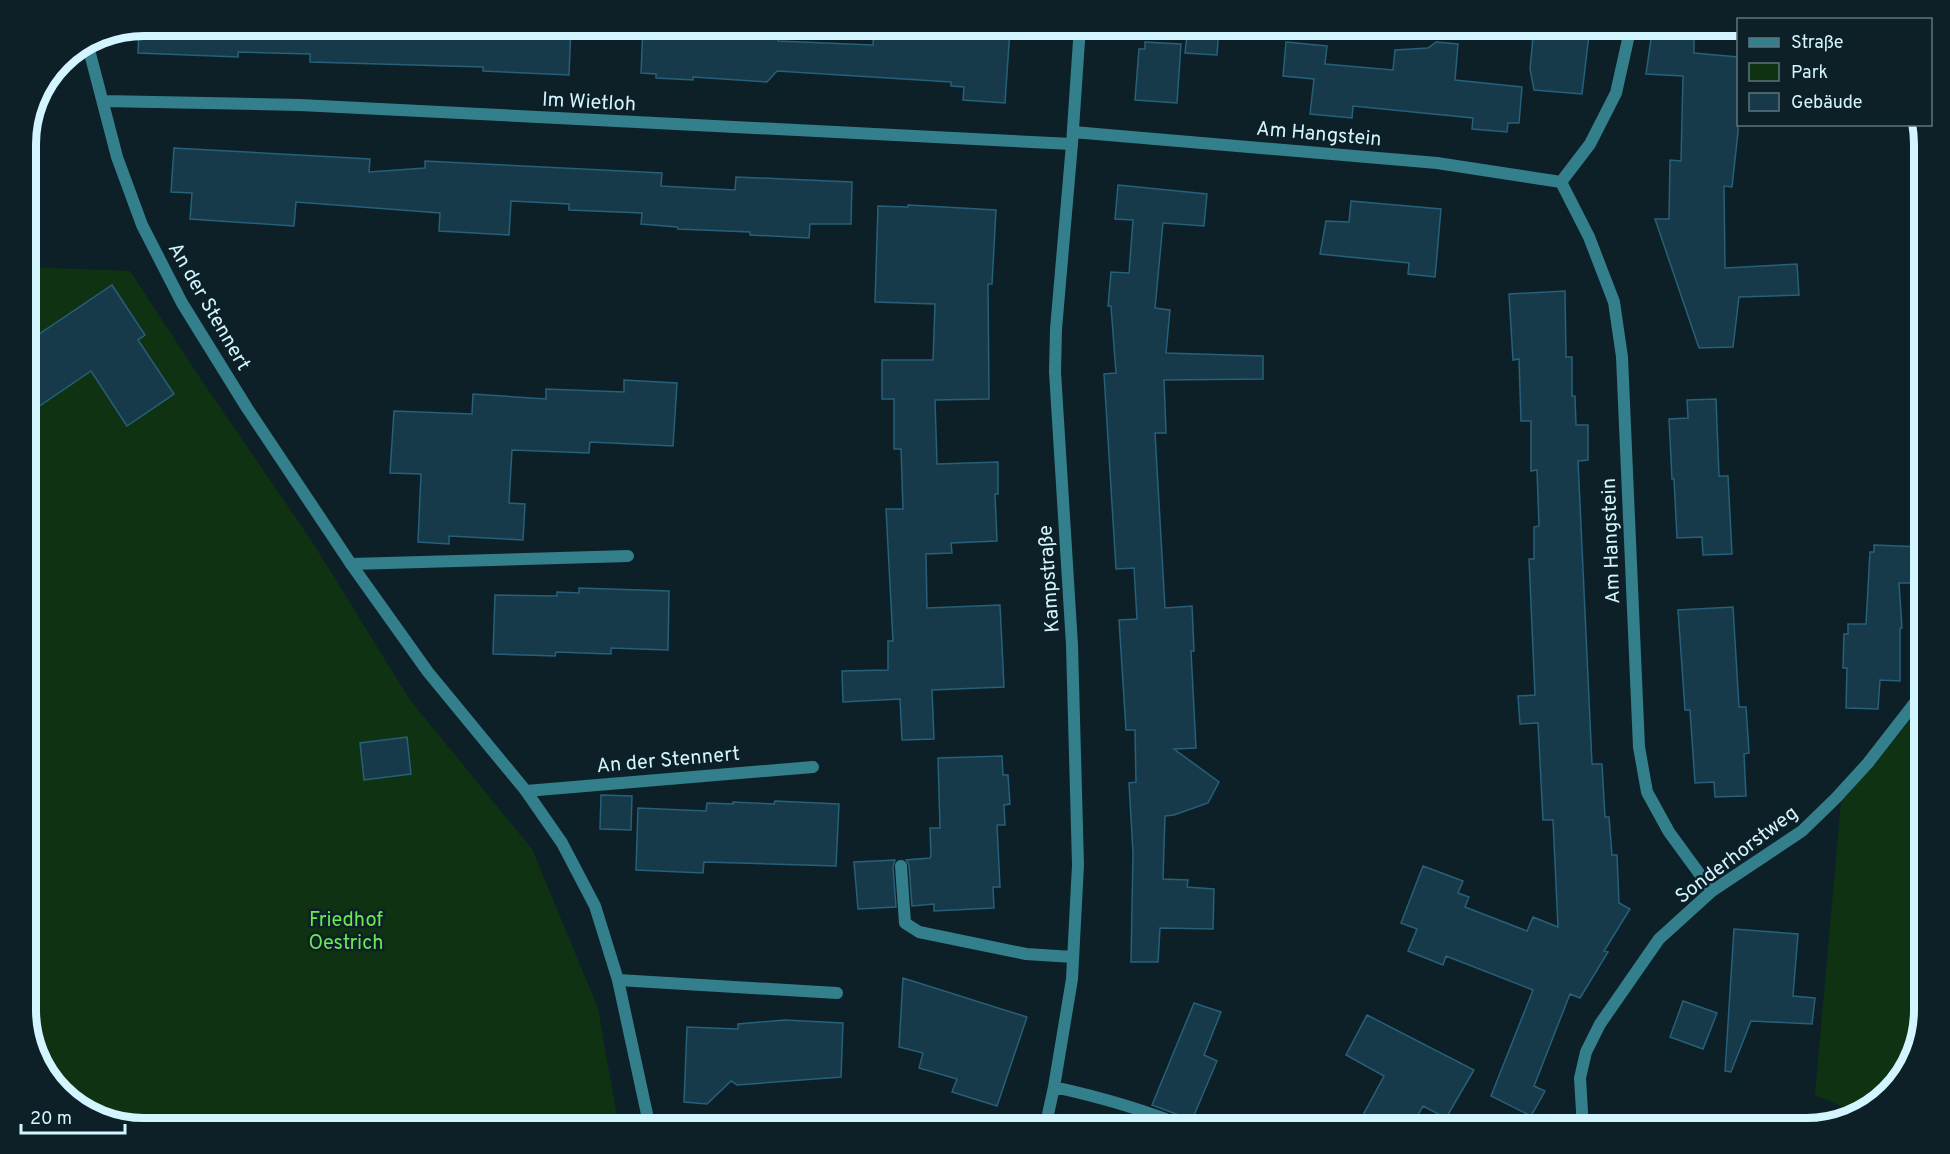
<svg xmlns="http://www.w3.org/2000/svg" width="1950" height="1154" viewBox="0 0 1950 1154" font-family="Overpass,sans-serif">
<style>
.green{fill:#0f3212}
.building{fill:#173a4b;stroke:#266079;stroke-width:1.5}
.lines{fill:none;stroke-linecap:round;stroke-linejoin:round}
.lane{stroke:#337f8c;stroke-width:12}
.street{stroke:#337f8c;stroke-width:12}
.labels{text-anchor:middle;stroke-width:5;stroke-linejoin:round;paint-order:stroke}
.street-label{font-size:20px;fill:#d3f5ff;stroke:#0d2028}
.park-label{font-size:20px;fill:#68ec52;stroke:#0d2028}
.rim{fill:none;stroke:#d3f5ff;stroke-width:8}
</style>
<rect width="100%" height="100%" fill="#0d2028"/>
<!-- green -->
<path class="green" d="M 26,267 L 130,271 L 200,378 L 313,543 L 410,700 L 532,849 L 598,1008 L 619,1128 L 144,1128 L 85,1112 L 42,1069 L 26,1017 Z
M 1924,703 L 1924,1010 L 1908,1069 L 1865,1113 L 1859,1114 L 1815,1095 L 1841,802 L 1875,764 Z"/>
<!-- building -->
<path class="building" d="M 144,26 L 401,26 L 401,28 L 484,32 L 484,26 L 571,26 L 569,75 L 483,71 L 483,67 L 310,62 L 310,54 L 238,52 L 238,57 L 138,53 L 139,27 Z
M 643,26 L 780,26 L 778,41 L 873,45 L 874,26 L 952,26 L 1010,29 L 1005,103 L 963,100 L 964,87 L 951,86 L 951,82 L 777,71 L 767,82 L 693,77 L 693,80 L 656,78 L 656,74 L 641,73 Z
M 1188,26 L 1219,27 L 1217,55 L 1185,53 Z
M 1534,26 L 1590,26 L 1582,94 L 1534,90 L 1530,69 Z
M 1663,26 L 1694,26 L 1694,53 L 1738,57 L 1738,132 L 1732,187 L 1724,186 L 1725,268 L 1797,264 L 1799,295 L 1739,297 L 1733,347 L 1699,348 L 1655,219 L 1669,219 L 1670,160 L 1681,161 L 1683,76 L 1646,74 L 1652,32 L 1663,32 Z
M 1145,42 L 1181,44 L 1177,103 L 1135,100 L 1139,49 L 1145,49 Z
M 1286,42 L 1327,46 L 1325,64 L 1393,70 L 1395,50 L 1428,48 L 1436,42 L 1458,44 L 1455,80 L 1522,87 L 1519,123 L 1508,123 L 1507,132 L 1472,129 L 1473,118 L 1353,106 L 1352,118 L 1310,114 L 1314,79 L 1283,76 Z
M 174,148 L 370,159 L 369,172 L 425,168 L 425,161 L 662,173 L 661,186 L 735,190 L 736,177 L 852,182 L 851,224 L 810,224 L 809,238 L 750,235 L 750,232 L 678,229 L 677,227 L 641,224 L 642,213 L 569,210 L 569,204 L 511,201 L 509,235 L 439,231 L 440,213 L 296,202 L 294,226 L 190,219 L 192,193 L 171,192 Z
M 1118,185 L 1207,194 L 1204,226 L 1163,223 L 1155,308 L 1170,310 L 1166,353 L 1263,356 L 1263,379 L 1164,380 L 1166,433 L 1155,433 L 1165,608 L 1192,606 L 1194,651 L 1191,651 L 1196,748 L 1174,749 L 1219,782 L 1208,803 L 1174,815 L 1165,816 L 1163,879 L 1188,880 L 1187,887 L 1214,889 L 1213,929 L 1160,928 L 1158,962 L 1131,962 L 1133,853 L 1129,783 L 1136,782 L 1135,730 L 1126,730 L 1119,620 L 1137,619 L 1134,568 L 1116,569 L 1104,374 L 1116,373 L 1111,306 L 1108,306 L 1111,272 L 1129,273 L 1133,220 L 1115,219 Z
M 1351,201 L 1441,209 L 1435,277 L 1408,274 L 1409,263 L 1320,254 L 1326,221 L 1349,222 Z
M 908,205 L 996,210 L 992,284 L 988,284 L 989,399 L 935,400 L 937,464 L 998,462 L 998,494 L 995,494 L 997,541 L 951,543 L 952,553 L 926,554 L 927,608 L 1000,605 L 1004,687 L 932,690 L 934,739 L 902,740 L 900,699 L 843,702 L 842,671 L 888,670 L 888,641 L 893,641 L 886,509 L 903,509 L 901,449 L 894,449 L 894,399 L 882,399 L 882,360 L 933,360 L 935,304 L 875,302 L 878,206 L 908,207 Z
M 112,285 L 145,335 L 138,340 L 174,394 L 127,426 L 91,371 L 38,407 L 26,390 L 26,343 Z
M 1565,291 L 1566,357 L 1572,357 L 1572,396 L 1575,396 L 1576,425 L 1588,425 L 1588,460 L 1578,461 L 1592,764 L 1602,764 L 1605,817 L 1609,817 L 1612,855 L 1617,855 L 1619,903 L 1630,909 L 1604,951 L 1608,952 L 1580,998 L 1570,994 L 1534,1086 L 1545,1091 L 1531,1116 L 1491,1096 L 1533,990 L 1446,956 L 1443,965 L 1408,951 L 1417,929 L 1401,923 L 1423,866 L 1463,881 L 1458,893 L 1469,897 L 1465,907 L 1527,931 L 1533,917 L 1558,927 L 1553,820 L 1543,820 L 1538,723 L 1520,724 L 1518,696 L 1535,695 L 1529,559 L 1534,559 L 1534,527 L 1539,526 L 1537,470 L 1531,471 L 1531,421 L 1521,421 L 1519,359 L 1513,360 L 1509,294 Z
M 624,380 L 677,383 L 673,446 L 590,442 L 589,453 L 512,450 L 509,503 L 525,504 L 523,540 L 449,536 L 449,544 L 418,542 L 421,474 L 390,473 L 394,411 L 472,414 L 473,394 L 546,399 L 546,389 L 624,392 Z
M 1716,399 L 1719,476 L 1728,476 L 1732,554 L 1703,555 L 1702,537 L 1677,538 L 1674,479 L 1672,479 L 1669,419 L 1688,418 L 1687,400 Z
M 1874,545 L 1924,547 L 1924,583 L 1899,583 L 1902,628 L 1900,628 L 1900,681 L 1880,680 L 1878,709 L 1846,708 L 1847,668 L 1843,668 L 1844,634 L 1848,634 L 1848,624 L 1866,624 L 1870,552 L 1874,552 Z
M 579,588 L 669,591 L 668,650 L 611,648 L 611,654 L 556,652 L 555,656 L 493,654 L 495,595 L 557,596 L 557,592 L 579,593 Z
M 1733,607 L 1739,707 L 1746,707 L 1749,753 L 1744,754 L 1746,796 L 1715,797 L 1714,782 L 1695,783 L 1690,710 L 1685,710 L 1678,610 Z
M 407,737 L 411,774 L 364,780 L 360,743 Z
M 1002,756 L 1003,775 L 1008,775 L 1010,804 L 1004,805 L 1005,825 L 997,825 L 1000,887 L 993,887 L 994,908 L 934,911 L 934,904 L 912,906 L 909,865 L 906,860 L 930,858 L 931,856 L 930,828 L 940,828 L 938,758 Z
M 601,795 L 632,796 L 631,830 L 600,829 Z
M 775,801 L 839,804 L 836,866 L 704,862 L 703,873 L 636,870 L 638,808 L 706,811 L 707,803 L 733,804 L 733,802 L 774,804 Z
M 895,860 L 893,867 L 896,907 L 858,909 L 854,862 Z
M 1734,929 L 1798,934 L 1793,996 L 1815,998 L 1812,1024 L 1751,1021 L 1731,1072 L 1725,1071 Z
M 903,978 L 1027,1017 L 997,1106 L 952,1092 L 957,1079 L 919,1068 L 923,1053 L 899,1047 Z
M 1683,1001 L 1717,1013 L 1703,1049 L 1670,1037 Z
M 1194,1003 L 1221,1012 L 1204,1055 L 1217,1061 L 1192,1120 L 1152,1105 Z
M 1367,1015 L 1474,1070 L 1446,1118 L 1423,1106 L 1411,1128 L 1356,1128 L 1384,1076 L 1346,1055 Z
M 785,1020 L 843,1023 L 841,1077 L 737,1085 L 731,1081 L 707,1104 L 684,1102 L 687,1027 L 738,1029 L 738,1024 Z"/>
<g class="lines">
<!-- lane -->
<path class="lane" d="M 351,564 L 628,556
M 526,791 L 813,767
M 901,866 L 905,923 L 919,932 L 1026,954 L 1073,957
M 618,980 L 837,993"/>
<!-- street -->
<path class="street" d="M 87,42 L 117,157 L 142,225 L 182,303 L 247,408 L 351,564 L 428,672 L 526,791 L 562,843 L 595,906 L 618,980 L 650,1128
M 103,101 L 300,105 L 1072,144
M 1073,132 L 1437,163 L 1561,182
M 1561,182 L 1589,237 L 1614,302 L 1622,357 L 1639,747 L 1647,792 L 1669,832 L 1712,891
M 1561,182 L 1590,144 L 1616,93 L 1631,26
M 1054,1087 C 1100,1097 1145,1110 1189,1128
M 1045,1128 L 1054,1087 L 1072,979 L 1078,865 L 1072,645 L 1055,372 L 1056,329 L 1072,144 L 1080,26
M 1583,1128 L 1580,1078 L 1586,1052 L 1600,1024 L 1659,939 L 1712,891 L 1802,831 L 1836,798 L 1868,763 L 1924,691"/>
</g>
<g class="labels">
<!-- street labels -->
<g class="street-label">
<text transform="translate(589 101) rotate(3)" y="7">Im Wietloh</text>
<text transform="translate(1319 133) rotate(5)" y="7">Am Hangstein</text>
<text transform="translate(210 306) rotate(60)" y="7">An der Stennert</text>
<text transform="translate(1610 541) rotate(-92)" y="7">Am Hangstein</text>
<text transform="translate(1048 579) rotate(-94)" y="7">Kampstraße</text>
<text transform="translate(668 759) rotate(-5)" y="7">An der Stennert</text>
<text transform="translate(1736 854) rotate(-37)" y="7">Sonderhorstweg</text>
</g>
<!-- park labels -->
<g class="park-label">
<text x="346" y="926">Friedhof<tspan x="346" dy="23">Oestrich</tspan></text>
</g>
</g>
<!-- crop -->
<path d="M0 0H1950V1154H0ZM144 36H1806A108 108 0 0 1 1914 144V1010A108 108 0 0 1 1806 1118H144A108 108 0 0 1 36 1010V144A108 108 0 0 1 144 36Z" fill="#0d2028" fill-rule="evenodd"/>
<path class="rim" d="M144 36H1806A108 108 0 0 1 1914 144V1010A108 108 0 0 1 1806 1118H144A108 108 0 0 1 36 1010V144A108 108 0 0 1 144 36Z"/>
<!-- legend -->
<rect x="1737" y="18" width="195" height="108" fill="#0d2028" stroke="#5c757e" stroke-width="1.5"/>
<rect x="1749" y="38" width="30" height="9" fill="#337f8c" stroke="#5c757e" stroke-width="1.5"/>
<text x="1791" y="48" font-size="18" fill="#d3f5ff">Straße</text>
<rect x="1749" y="63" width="30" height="18" fill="#0f3212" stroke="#5c757e" stroke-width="1.5"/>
<text x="1791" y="78" font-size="18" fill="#d3f5ff">Park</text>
<rect x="1749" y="93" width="30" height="18" fill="#173a4b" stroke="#5c757e" stroke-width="1.5"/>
<text x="1791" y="108" font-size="18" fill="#d3f5ff">Gebäude</text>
<!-- scale -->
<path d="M21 1124v9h104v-9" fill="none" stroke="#d3f5ff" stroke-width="3"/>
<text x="30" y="1124" font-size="18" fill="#d3f5ff" stroke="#0d2028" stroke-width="4.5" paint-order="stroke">20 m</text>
</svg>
